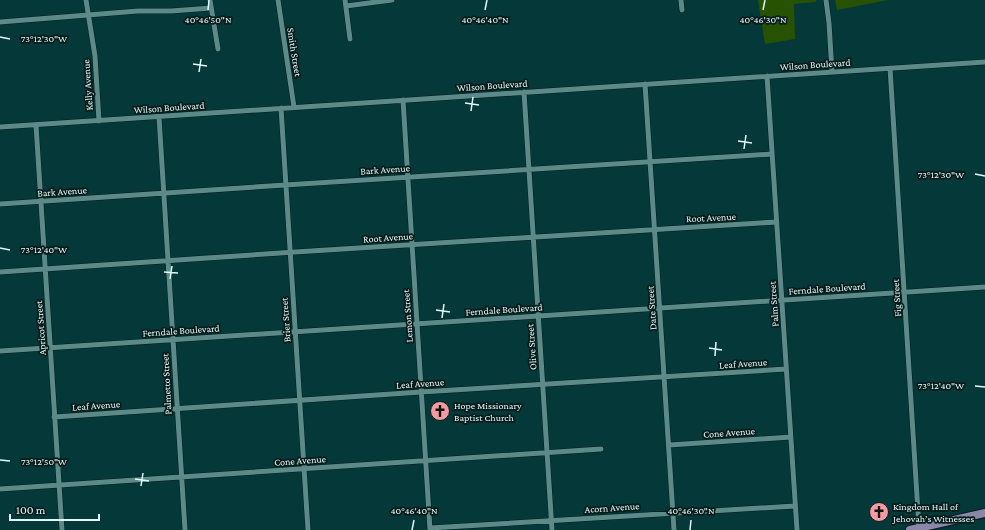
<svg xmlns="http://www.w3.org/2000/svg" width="985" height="530" viewBox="0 0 985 530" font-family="'Crimson Pro',serif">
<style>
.green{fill:#275202}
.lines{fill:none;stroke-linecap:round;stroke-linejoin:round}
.minor-casing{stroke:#041d1d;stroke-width:6}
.primary-casing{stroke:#041d1d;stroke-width:10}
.minor{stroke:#5b8a89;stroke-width:5}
.primary{stroke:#8c87a9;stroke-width:8}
.ticks{fill:none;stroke:#e1f9f9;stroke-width:1.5}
.labels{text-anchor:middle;stroke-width:3.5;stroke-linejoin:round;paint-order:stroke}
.street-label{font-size:10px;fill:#e1f9f9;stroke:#091c1c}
.poi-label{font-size:10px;fill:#e1f9f9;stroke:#091c1c;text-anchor:start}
.ticks-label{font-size:10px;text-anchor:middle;fill:#e1f9f9;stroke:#091c1c;stroke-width:3.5;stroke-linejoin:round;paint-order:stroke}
</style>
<rect width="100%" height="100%" fill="#043839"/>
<!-- green -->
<path class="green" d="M 758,0 L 816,0 L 816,2 L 794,4 L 795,39 L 765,44 Z
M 835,0 L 888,0 L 837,10 Z"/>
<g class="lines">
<defs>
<path id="minor" d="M 86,0 L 95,56 L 99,121
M 210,0 L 218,49
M 278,0 L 294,107
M 345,0 L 350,39
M 681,0 L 682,10
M 826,0 L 829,23 L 832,72
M 346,6 L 392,0
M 0,22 L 138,11 L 171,11 L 211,8
M 890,68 L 919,528
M 767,76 L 797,530
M 645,84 L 674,530
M 524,92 L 552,530
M 403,100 L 430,530
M 281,108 L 308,530
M 159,117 L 185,530
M 36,125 L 62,530
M 0,127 L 985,62
M 0,204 L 285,185 L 772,154
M 0,272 L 295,252 L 776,222
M 0,351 L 985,287
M 54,417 L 421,392 L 786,369
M 669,445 L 791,437
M 0,489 L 601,449
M 430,528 L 795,506"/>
<path id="primary" d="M 910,530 L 985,513"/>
</defs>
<!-- minor casing -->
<use href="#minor" class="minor-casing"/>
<!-- primary casing -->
<use href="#primary" class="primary-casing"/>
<!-- minor -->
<use href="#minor" class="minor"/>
<!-- primary -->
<use href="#primary" class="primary"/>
</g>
<!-- ticks -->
<path class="ticks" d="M 208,10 L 209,0M 485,10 L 487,0M 763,10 L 765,0M 0,37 L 10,39M 193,64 L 207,66M 199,72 L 201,59M 465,103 L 479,105M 471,111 L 473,97M 738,141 L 752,143M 744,149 L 746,135M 975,174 L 985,176M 0,248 L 10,250M 164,272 L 178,273M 170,279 L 172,266M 436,310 L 450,312M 442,318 L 444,304M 709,348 L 722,350M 715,356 L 716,342M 975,386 L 985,387M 0,460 L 10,461M 135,479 L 149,481M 141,486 L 143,473M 412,530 L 414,520M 690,530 L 691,520"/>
<!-- icons -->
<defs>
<symbol id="church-disc" viewBox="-11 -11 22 22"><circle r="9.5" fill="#f49aa1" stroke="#091c1c"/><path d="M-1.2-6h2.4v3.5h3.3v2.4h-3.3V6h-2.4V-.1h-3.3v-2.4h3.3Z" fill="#111"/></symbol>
</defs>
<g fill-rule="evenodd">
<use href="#church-disc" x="429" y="400" width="22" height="22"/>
<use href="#church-disc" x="868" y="501" width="22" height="22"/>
</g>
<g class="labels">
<!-- street labels -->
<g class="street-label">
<text transform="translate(295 52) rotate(81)" y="4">Smith Street</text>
<text transform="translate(815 64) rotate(-4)" y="4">Wilson Boulevard</text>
<text transform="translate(87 85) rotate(-94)" y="4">Kelly Avenue</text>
<text transform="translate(492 85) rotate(-4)" y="4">Wilson Boulevard</text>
<text transform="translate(169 107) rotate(-4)" y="4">Wilson Boulevard</text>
<text transform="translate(385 169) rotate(-4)" y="4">Bark Avenue</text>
<text transform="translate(62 191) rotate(-4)" y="4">Bark Avenue</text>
<text transform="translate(711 217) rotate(-3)" y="4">Root Avenue</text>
<text transform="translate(388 237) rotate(-4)" y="4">Root Avenue</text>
<text transform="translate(827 288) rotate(-4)" y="4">Ferndale Boulevard</text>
<text transform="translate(896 298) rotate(-94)" y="4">Fig Street</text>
<text transform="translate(773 304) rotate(-94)" y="4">Palm Street</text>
<text transform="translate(651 308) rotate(-94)" y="4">Date Street</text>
<text transform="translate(504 309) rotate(-4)" y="4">Ferndale Boulevard</text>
<text transform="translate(407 316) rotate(-94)" y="4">Lemon Street</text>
<text transform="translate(285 320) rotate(-94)" y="4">Brier Street</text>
<text transform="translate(40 328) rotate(-94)" y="4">Apricot Street</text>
<text transform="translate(181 330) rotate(-4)" y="4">Ferndale Boulevard</text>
<text transform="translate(531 347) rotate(-94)" y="4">Olive Street</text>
<text transform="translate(743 363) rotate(-4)" y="4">Leaf Avenue</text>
<text transform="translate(420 383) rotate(-4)" y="4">Leaf Avenue</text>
<text transform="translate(166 384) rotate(-93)" y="4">Palmetto Street</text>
<text transform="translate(96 405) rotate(-4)" y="4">Leaf Avenue</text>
<text transform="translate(729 432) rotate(-4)" y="4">Cone Avenue</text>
<text transform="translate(300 460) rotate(-4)" y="4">Cone Avenue</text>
<text transform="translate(612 507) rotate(-4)" y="4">Acorn Avenue</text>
</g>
<!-- poi labels -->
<g class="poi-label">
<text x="454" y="409">Hope Missionary<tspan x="454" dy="12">Baptist Church</tspan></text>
<text x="893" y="510">Kingdom Hall of<tspan x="893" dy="12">Jehovah’s Witnesses</tspan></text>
</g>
</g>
<g class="ticks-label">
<text x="208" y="23">40°46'50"N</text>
<text x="485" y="23">40°46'40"N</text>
<text x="763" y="23">40°46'30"N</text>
<text x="44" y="42">73°12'30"W</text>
<text x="941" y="178">73°12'30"W</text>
<text x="44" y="253">73°12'40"W</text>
<text x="941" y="389">73°12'40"W</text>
<text x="44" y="465">73°12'50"W</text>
<text x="414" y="514">40°46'40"N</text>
<text x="691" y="514">40°46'30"N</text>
</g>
<!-- scale -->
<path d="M10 514v6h89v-6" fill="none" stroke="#e1f9f9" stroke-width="2"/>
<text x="16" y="514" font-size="12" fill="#e1f9f9" stroke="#091c1c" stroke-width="3" paint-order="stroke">100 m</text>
</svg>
